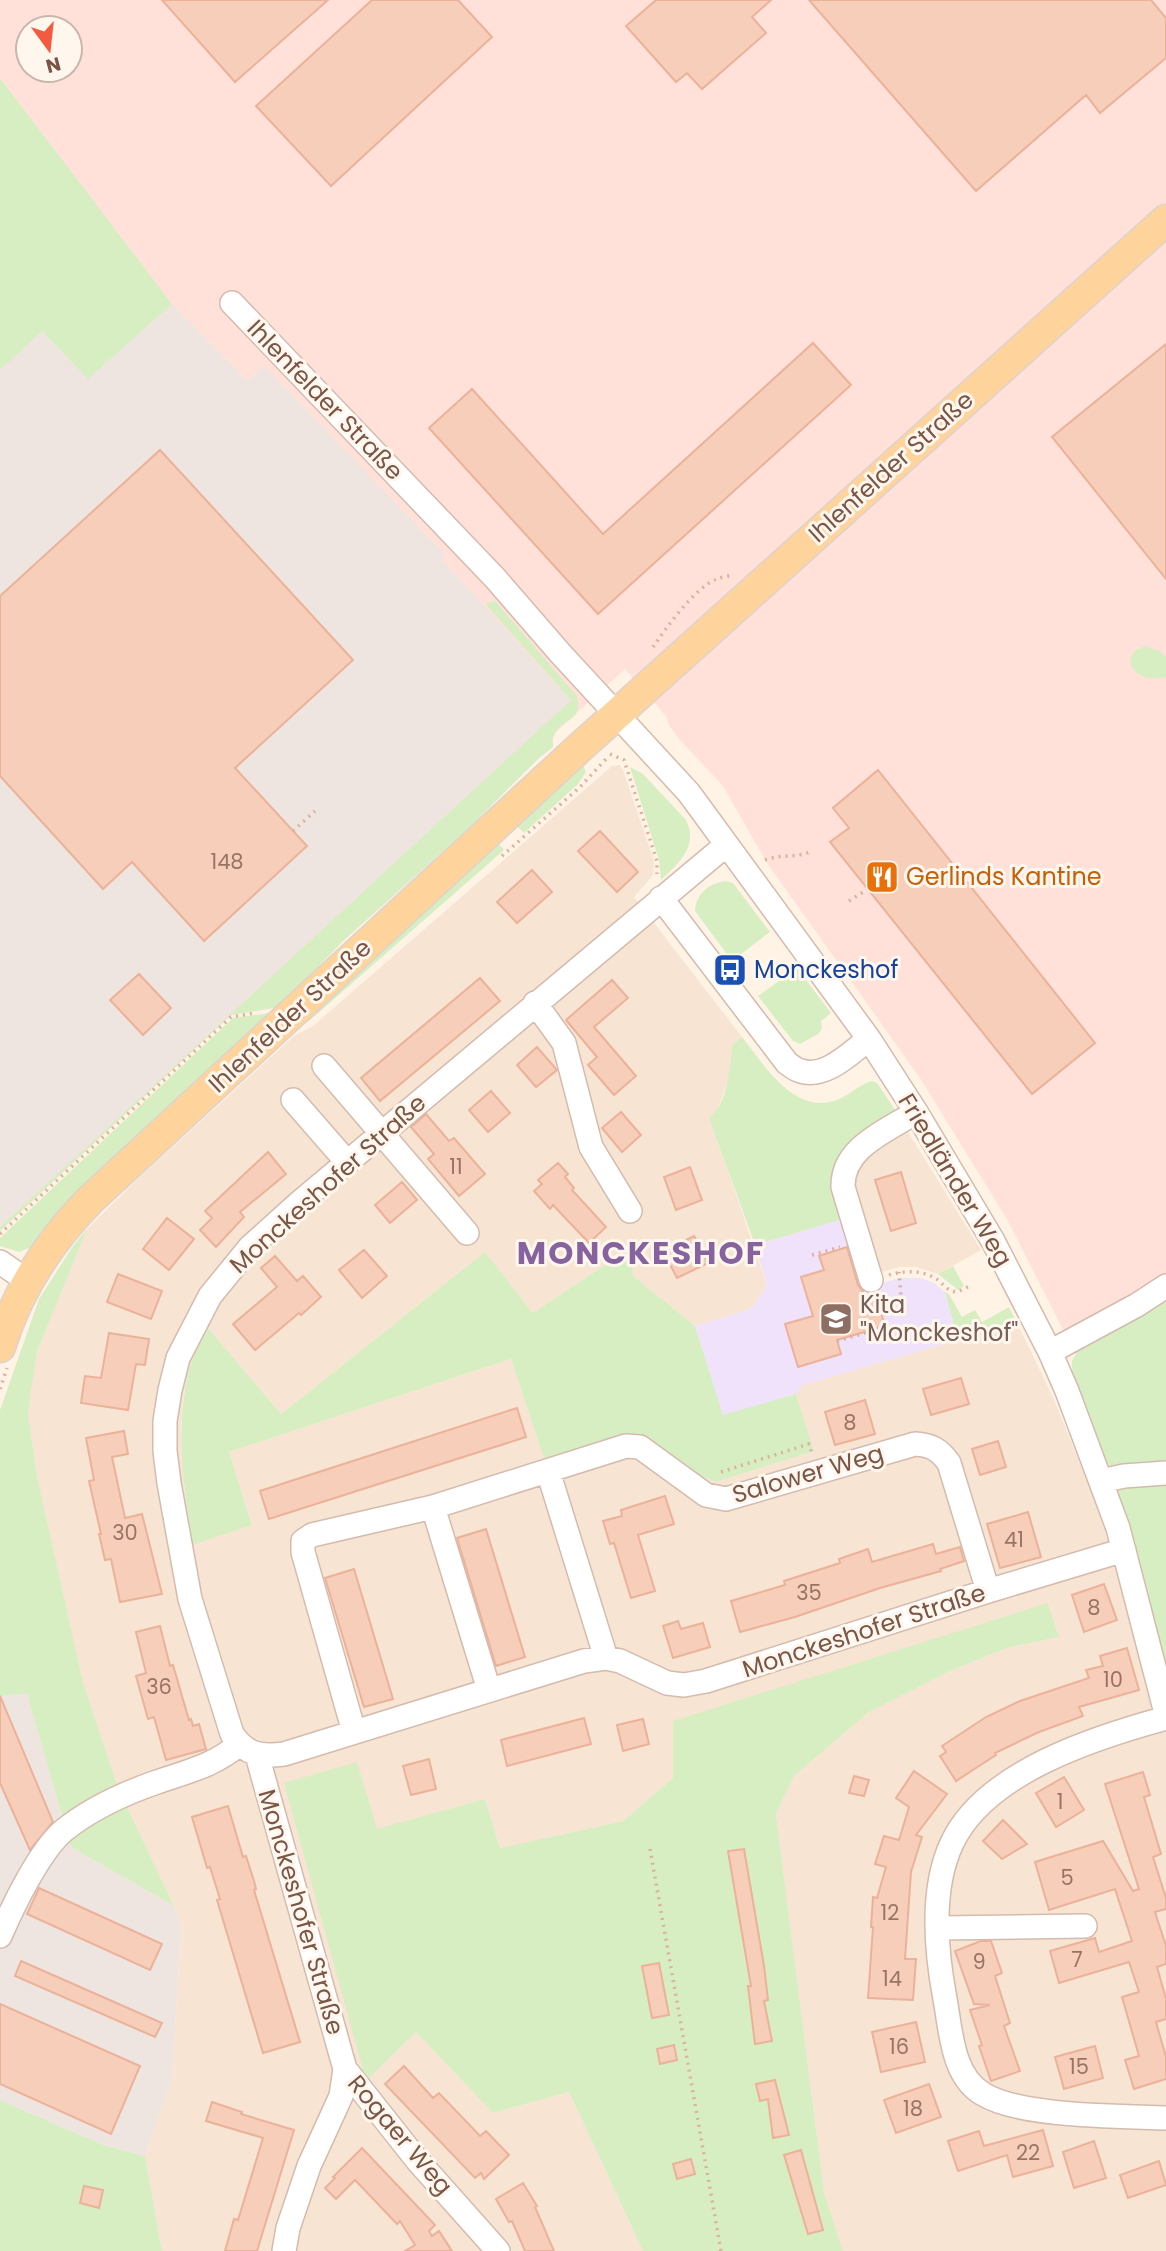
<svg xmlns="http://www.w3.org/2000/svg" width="1166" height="2251" viewBox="0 0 1166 2251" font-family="Poppins,sans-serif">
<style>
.residential{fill:#f7e4d3}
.commercial{fill:#ffe1d9;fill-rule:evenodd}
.industrial{fill:#eee5e0}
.education{fill:#f0e2fb}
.green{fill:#d7eec2}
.building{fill:#f6ceba;stroke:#ebb299;stroke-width:2}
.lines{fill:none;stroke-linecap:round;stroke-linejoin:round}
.minor-casing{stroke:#d4bbad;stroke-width:26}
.major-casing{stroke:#dcd3cf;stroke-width:33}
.path{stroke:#dcb19d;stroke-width:3.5;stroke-dasharray:2 5;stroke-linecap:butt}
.minor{stroke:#fff;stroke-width:23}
.major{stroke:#ffd39c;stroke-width:30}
.labels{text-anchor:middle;stroke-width:6;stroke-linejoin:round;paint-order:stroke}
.number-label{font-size:21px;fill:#997464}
.street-label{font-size:24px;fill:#7a5647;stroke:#fff7ee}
.food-label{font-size:24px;fill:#c56008;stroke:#fff7ee;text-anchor:start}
.transit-label{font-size:24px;fill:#164399;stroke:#fff7ee;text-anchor:start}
.education-label{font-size:24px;fill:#785e54;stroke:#fff7ee;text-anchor:start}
.district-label{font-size:32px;font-weight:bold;letter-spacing:2px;fill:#86639e;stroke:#fff7ee}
</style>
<rect width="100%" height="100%" fill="#fef3e5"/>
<!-- residential -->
<path class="residential" d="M 620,765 L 623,770 L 654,861 L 653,875 L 634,897 L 742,1037 L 732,1045 L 729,1078 L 716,1113 L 710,1119 L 767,1285 L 753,1306 L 745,1311 L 695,1326 L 633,1276 L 632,1247 L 533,1313 L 485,1252 L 281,1414 L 208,1328 L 191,1365 L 184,1393 L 181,1424 L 184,1482 L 191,1544 L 252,1524 L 229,1452 L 511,1359 L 546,1464 L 625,1438 L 701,1482 L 705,1477 L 716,1482 L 814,1451 L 796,1394 L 802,1385 L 1017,1323 L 1052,1395 L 1092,1493 L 1115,1485 L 1135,1548 L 1166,1665 L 1166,2251 L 843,2251 L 824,2192 L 776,1814 L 794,1776 L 869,1712 L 948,1672 L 1007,1648 L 1059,1637 L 1048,1603 L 673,1778 L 623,1821 L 500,1848 L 485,1799 L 377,1830 L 367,2080 L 416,2032 L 493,2113 L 569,2092 L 643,2251 L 162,2251 L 145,2156 L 172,2079 L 181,1927 L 174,1906 L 119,1790 L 83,1682 L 37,1476 L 28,1413 L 37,1352 L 87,1229 L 145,1172 L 294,1036 L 313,1026 L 612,766 Z
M 906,1129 L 981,1250 L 938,1274 L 916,1267 L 899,1267 L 875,1274 L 851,1186 L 855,1163 Z"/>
<!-- commercial -->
<path class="commercial" d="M 0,0 L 1166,0 L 1166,1302 L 1120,1323 L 1094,1340 L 1076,1355 L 1007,1219 L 920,1078 L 767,863 L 723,786 L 680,740 L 669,725 L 666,716 L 625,669 L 556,732 L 553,737 L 553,747 L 539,758 L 437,857 L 343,941 L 279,1007 L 231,1015 L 0,1231 L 0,370 L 42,330 L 171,304 L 0,78 ZM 28,28 L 70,28 L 70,70 L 28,70 Z"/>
<!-- industrial -->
<path class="industrial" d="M 172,304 L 248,381 L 263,367 L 268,370 L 445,555 L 442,560 L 571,700 L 0,1227 L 0,370 L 42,330 L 88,379 Z
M 27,1692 L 71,1847 L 174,1906 L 181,1927 L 172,2079 L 145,2156 L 103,2145 L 0,2100 L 0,1696 Z"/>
<!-- education -->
<path class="education" d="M 843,1219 L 864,1289 L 899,1278 L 920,1278 L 934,1283 L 945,1292 L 958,1340 L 803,1385 L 796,1394 L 723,1416 L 695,1326 L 745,1311 L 753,1306 L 767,1285 L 755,1245 Z"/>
<!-- green -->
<path class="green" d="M 0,78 L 172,304 L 88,379 L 42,331 L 0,370 Z
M 495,601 L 576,695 C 586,722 560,718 554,736 C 552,739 553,743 553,747 L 539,758 L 473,824 L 343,941 L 279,1007 L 231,1015 L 0,1231 L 0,1227 L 571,700 L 487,606 L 487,603 Z
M 1147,646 L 1161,652 L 1166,657 L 1166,677 C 1133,686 1115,653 1147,646 Z
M 583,765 L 586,772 L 578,784 L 524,833 L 517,826 Z
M 630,767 L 643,774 L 686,820 C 699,846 678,864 661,880 L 659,860 Z
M 498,843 L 504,850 L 309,1021 L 289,1031 Z
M 725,881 L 733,883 L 770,932 L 732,961 L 695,911 C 696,894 708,884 725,881 Z
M 797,968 L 831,1013 L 821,1021 L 822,1029 L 818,1034 L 800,1044 L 793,1041 L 758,996 Z
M 277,1012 L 34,1246 L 19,1252 L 0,1246 L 0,1238 L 233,1018 Z
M 742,1037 C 764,1064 792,1113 834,1101 C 848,1097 858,1085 872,1081 L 877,1083 L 898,1114 L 853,1143 L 843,1219 L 755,1245 L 709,1118 C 728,1104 730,1067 732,1045 Z
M 87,1229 L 37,1352 L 28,1413 L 37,1476 L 83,1682 L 119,1790 L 174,1906 L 71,1847 L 27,1693 L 0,1696 L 0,1410 L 39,1299 L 73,1246 Z
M 632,1247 L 633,1276 L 695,1326 L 723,1415 L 796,1394 L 814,1451 L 716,1482 L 705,1477 L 700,1482 L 643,1441 L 546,1464 L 511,1359 L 229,1452 L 252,1525 L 192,1545 C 184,1486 174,1425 190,1367 C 194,1354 202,1340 208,1328 L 281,1414 L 485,1252 L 533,1313 Z
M 953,1266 L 964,1286 L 958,1290 L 938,1274 Z
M 945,1292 L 949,1294 L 962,1317 L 975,1310 L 982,1322 L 1009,1307 L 1017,1323 L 958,1340 Z
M 1166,1302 L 1166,1468 L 1114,1469 L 1108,1464 C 1101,1446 1069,1376 1072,1362 C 1078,1339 1145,1312 1166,1302 Z
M 1166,1480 L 1166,1665 L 1135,1548 L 1115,1485 Z
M 1048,1603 L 1059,1637 L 1007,1648 L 948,1672 L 869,1712 L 794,1776 L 776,1814 L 824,2192 L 843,2251 L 643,2251 L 569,2092 L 493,2113 L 416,2032 L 366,2081 L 284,1783 L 357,1762 L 377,1829 L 485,1799 L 500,1848 L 623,1821 L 673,1778 L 673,1721 Z
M 0,2100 L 103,2145 L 145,2156 L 162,2251 L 0,2251 Z"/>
<!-- building -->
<path class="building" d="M 162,0 L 328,0 L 235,82 Z
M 372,0 L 458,0 L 492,37 L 331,186 L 256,106 Z
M 656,0 L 771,0 L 752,17 L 766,33 L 702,89 L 687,73 L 676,82 L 626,26 Z
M 809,0 L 1151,0 L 1166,18 L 1166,58 L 1100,113 L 1086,95 L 976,191 Z
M 813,343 L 851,385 L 598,614 L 429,428 L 472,389 L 603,534 Z
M 1166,344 L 1166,579 L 1052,437 Z
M 160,450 L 353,660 L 235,768 L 307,846 L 204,941 L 132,862 L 103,889 L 0,776 L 0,596 Z
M 878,770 L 1095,1043 L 1032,1094 L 830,842 L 849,828 L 833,808 Z
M 600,831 L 638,872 L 617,892 L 578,851 Z
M 532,870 L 552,892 L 517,923 L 497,902 Z
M 139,974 L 171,1008 L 143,1035 L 110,1000 Z
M 480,978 L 500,1001 L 380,1101 L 361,1078 Z
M 612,980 L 628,998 L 594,1027 L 636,1076 L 614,1095 L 588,1065 L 597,1057 L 566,1020 Z
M 537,1047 L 557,1070 L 536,1087 L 517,1065 Z
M 491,1091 L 510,1113 L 488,1132 L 469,1110 Z
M 621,1112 L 641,1135 L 622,1152 L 602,1128 Z
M 426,1114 L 449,1141 L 454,1138 L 485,1174 L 459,1196 L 428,1159 L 434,1154 L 411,1127 Z
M 268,1152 L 286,1174 L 240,1212 L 244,1217 L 216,1247 L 200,1230 L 212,1218 L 205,1211 Z
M 558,1163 L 568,1174 L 565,1177 L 574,1188 L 572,1190 L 606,1227 L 589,1243 L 553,1205 L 550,1209 L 534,1191 L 542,1184 L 538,1180 Z
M 690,1167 L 702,1200 L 676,1210 L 664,1177 Z
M 901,1172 L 916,1223 L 891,1231 L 875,1180 Z
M 402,1182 L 417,1200 L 390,1223 L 375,1205 Z
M 167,1218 L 194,1239 L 169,1270 L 143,1249 Z
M 694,1236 L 708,1263 L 677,1278 L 663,1251 Z
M 847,1247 L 858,1285 L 867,1297 L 875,1294 L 885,1326 L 837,1340 L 841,1354 L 798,1367 L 785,1324 L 813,1316 L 801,1277 L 824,1270 L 819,1256 Z
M 364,1250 L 387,1276 L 362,1298 L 339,1270 Z
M 275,1256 L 297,1281 L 303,1276 L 321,1297 L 301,1315 L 299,1313 L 255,1350 L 233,1324 L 277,1287 L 261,1268 Z
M 118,1274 L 162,1291 L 151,1319 L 107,1302 Z
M 109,1333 L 149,1339 L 145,1365 L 136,1364 L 128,1410 L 81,1403 L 85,1376 L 101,1378 Z
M 961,1378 L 969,1404 L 931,1415 L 923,1389 Z
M 865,1400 L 875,1434 L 835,1445 L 825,1412 Z
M 517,1408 L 526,1437 L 269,1519 L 260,1491 Z
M 124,1431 L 128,1454 L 112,1457 L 125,1518 L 142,1514 L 162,1594 L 120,1602 L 111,1559 L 105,1560 L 99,1534 L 101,1534 L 89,1481 L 94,1480 L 86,1438 Z
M 998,1441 L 1006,1467 L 980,1475 L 972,1449 Z
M 665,1496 L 674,1524 L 638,1535 L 655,1591 L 631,1598 L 614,1543 L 610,1544 L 603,1521 L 622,1516 L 621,1510 Z
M 1028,1512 L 1041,1557 L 1000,1568 L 987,1524 Z
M 486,1529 L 525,1657 L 496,1666 L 457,1538 Z
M 933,1544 L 936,1554 L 960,1547 L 964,1561 L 940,1569 L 941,1571 L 880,1588 L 795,1617 L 740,1632 L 731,1601 L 785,1585 L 784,1581 L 840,1563 L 839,1559 L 868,1549 L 872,1562 Z
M 354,1569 L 393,1699 L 364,1707 L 325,1578 Z
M 1104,1584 L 1117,1620 L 1084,1632 L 1072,1595 Z
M 678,1621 L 681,1629 L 703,1623 L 710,1647 L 673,1658 L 663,1626 Z
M 160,1626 L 170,1666 L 173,1665 L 189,1720 L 191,1719 L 193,1726 L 199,1724 L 206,1749 L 166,1760 L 154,1717 L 148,1719 L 136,1676 L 146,1673 L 136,1632 Z
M 1127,1648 L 1139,1690 L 1079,1707 L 1083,1716 L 1039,1732 L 995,1753 L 996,1755 L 956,1781 L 940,1756 L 946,1752 L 942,1746 L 986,1717 L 1020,1701 L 1089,1678 L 1086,1670 L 1103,1666 L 1100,1656 Z
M 0,1696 L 53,1822 L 30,1850 L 0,1783 Z
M 584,1718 L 591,1744 L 507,1766 L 501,1740 Z
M 643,1719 L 649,1744 L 623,1751 L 617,1725 Z
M 429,1759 L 436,1789 L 411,1795 L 403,1766 Z
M 914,1771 L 947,1794 L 916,1835 L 922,1837 L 911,1872 L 905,1959 L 916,1959 L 913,2000 L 868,1998 L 873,1927 L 871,1927 L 873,1897 L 877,1898 L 886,1867 L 875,1864 L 884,1836 L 899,1840 L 909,1807 L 896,1798 Z
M 1143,1772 L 1150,1795 L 1144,1797 L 1161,1854 L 1153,1857 L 1166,1898 L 1166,1909 L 1155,1912 L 1166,1946 L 1166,1964 L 1157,1967 L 1166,1999 L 1166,2019 L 1156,2022 L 1166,2057 L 1166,2079 L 1134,2089 L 1125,2060 L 1139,2056 L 1122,1997 L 1139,1992 L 1129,1962 L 1059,1983 L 1050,1951 L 1095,1938 L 1099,1952 L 1132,1941 L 1115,1889 L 1049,1910 L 1035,1862 L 1103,1841 L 1133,1891 L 1139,1889 L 1105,1784 Z
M 854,1776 L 869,1780 L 864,1796 L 849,1793 Z
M 1064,1777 L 1084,1810 L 1056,1827 L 1036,1793 Z
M 228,1806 L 243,1857 L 246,1856 L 254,1881 L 256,1889 L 254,1890 L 300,2042 L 263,2053 L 217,1900 L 220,1899 L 210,1867 L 207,1868 L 192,1817 Z
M 1003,1820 L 1027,1844 L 1002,1859 L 983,1841 Z
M 744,1849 L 764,1966 L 768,2000 L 764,2001 L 772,2041 L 755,2044 L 748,1986 L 751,1986 L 728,1851 Z
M 39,1888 L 162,1944 L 150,1970 L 27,1914 Z
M 981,1941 L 991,1941 L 1002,1973 L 995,1976 L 1010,2023 L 1004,2026 L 1020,2071 L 991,2081 L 979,2046 L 982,2045 L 970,2010 L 990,2005 L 974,2004 L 955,1951 Z
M 21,1961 L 162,2023 L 155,2037 L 15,1976 Z
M 659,1963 L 669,2015 L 652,2018 L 642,1966 Z
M 0,2004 L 140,2066 L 111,2134 L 0,2084 Z
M 916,2022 L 925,2062 L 881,2072 L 872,2032 Z
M 674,2045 L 677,2060 L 660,2064 L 657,2049 Z
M 1095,2046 L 1103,2078 L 1064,2089 L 1055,2057 Z
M 404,2066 L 433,2098 L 439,2093 L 480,2136 L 486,2131 L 509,2155 L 484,2179 L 481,2173 L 475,2178 L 385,2084 Z
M 775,2080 L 789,2135 L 773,2138 L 768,2099 L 760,2101 L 756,2084 Z
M 929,2084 L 941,2117 L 896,2133 L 884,2100 Z
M 212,2102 L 242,2112 L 241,2114 L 294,2130 L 257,2251 L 225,2251 L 234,2219 L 238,2220 L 263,2138 L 206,2121 Z
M 1043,2130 L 1053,2166 L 1013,2177 L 1007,2155 L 958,2171 L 948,2141 L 979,2131 L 984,2146 Z
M 1094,2141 L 1106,2178 L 1074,2188 L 1063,2152 Z
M 362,2148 L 435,2225 L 429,2231 L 432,2236 L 439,2231 L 452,2251 L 405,2251 L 415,2245 L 400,2221 L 397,2224 L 355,2180 L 336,2199 L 325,2188 L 335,2178 L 333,2177 Z
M 801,2150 L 823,2230 L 808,2234 L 784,2155 Z
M 691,2159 L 695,2174 L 677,2179 L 673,2164 Z
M 1159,2161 L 1166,2185 L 1128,2198 L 1120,2175 Z
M 523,2183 L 537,2206 L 535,2207 L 554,2251 L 525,2251 L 512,2221 L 509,2222 L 496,2199 Z
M 84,2186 L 103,2190 L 99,2208 L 80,2203 Z"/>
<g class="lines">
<defs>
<path id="minor" d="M 232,303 L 495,578 L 560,653 L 689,793 L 869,1039 L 916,1112 L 993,1241 L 1050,1352 L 1067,1391 L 1118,1528 L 1166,1713
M 726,845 L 300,1202 L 250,1247 L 210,1296 L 178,1358 L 170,1390 L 165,1421 L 165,1451 L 169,1483 L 190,1599 L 232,1734 C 246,1755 261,1757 284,1754 L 584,1661 L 606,1658 L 620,1661 L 667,1683 L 684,1685 L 706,1681 L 988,1591 L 1124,1550
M 661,898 L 787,1063 C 791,1066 796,1070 801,1071 C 826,1079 851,1052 869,1039
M 535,1003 L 564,1043 L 591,1147 L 630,1211
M 324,1066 L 467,1233
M 293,1100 L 347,1162
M 0,1262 L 29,1282
M 871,1280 L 843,1187 C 842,1147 887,1131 916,1112
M 1050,1352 L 1137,1305 L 1166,1286
M 548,1471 L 606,1658
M 1101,1481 L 1124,1476 L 1166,1473
M 433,1507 L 489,1690
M 1166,1718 C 1096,1737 985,1772 952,1843 C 930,1889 936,1951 945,1999 C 951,2031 952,2076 983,2094 C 1020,2117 1121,2116 1166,2118
M 354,1732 L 303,1552 L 303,1541 L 312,1535 L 433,1507 L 626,1446 L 640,1447 L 706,1495 L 726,1499 L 915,1444 C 931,1445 939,1449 949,1463 L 988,1591
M 257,1755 L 345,2069 L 417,2160 L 498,2251
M 938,1928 L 1085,1926
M 0,1936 C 13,1906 39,1852 63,1831 C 90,1809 125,1793 157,1782 C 186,1772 216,1765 239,1744
M 284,2251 L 288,2228 L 309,2166 L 341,2096 L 345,2069"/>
<path id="major" d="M 0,1347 C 17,1291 50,1241 90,1200 L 576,751 L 1166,220"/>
</defs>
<!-- minor casing -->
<use href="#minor" class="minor-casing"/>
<!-- major casing -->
<use href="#major" class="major-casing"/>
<!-- path -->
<path class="path" d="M 653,647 C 667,627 694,588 717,579 C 722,577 728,576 734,575
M 610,754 L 624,760 L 657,861 L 657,874
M 293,831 L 315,811
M 502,856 L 580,787 L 606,759
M 765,860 C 780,854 795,858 810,852
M 849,901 L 868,889
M 0,1234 L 231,1017 L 255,1013
M 812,1255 L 840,1247
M 889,1275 C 905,1270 924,1270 938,1280 C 945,1286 948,1291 957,1292 L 970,1286
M 837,1341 L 886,1327 L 883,1316 L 901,1296 L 899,1272
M 0,1389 L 7,1368
M 721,1472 L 809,1444 L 812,1454
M 650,1849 L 721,2251"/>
<!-- minor -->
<use href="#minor" class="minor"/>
<!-- major -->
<use href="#major" class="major"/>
</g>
<!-- icons -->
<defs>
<symbol id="restaurant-square" viewBox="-11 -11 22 22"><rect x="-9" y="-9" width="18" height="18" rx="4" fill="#e8710a" stroke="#fff7ee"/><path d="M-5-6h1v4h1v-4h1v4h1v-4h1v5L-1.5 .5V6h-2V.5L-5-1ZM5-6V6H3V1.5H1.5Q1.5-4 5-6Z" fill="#fff"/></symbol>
<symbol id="bus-square" viewBox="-11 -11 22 22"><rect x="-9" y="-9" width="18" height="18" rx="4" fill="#1a4fb4" stroke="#fff7ee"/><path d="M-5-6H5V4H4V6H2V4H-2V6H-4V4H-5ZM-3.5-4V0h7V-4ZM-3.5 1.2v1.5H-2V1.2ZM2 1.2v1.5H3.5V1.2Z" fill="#fff"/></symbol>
<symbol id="school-square" viewBox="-11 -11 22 22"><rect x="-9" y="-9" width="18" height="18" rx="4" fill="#8d6e63" stroke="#fff7ee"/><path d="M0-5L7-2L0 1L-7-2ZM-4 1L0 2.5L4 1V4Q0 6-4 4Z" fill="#fff"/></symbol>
</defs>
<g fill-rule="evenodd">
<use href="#restaurant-square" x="863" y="858" width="38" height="38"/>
<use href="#bus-square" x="711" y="951" width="38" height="38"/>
<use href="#school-square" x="817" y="1300" width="38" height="38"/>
</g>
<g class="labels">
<!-- number labels -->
<g class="number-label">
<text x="227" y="869">148</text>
<text x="456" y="1174">11</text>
<text x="850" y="1430">8</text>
<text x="125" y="1540">30</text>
<text x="1014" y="1547">41</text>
<text x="809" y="1600">35</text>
<text x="1094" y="1615">8</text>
<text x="1113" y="1687">10</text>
<text x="159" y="1694">36</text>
<text x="1060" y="1809">1</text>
<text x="1067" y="1885">5</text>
<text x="890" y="1920">12</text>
<text x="1077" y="1967">7</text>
<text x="979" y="1969">9</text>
<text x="892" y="1986">14</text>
<text x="899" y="2054">16</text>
<text x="1079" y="2074">15</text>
<text x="913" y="2116">18</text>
<text x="1028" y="2160">22</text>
</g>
<!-- street labels -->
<g class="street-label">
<text transform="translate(325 400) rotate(46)" y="8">Ihlenfelder Straße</text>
<text transform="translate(891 467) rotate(-42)" y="8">Ihlenfelder Straße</text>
<text transform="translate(290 1016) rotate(-43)" y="8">Ihlenfelder Straße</text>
<text transform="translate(955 1180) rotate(59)" y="8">Friedländer Weg</text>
<text transform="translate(328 1184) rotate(-42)" y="8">Monckeshofer Straße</text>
<text transform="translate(808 1474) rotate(-16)" y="8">Salower Weg</text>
<text transform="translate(864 1631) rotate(-18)" y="8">Monckeshofer Straße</text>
<text transform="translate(301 1912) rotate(74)" y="8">Monckeshofer Straße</text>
<text transform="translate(400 2135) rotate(50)" y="8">Rogaer Weg</text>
</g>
<!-- food labels -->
<g class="food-label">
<text x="906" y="885">Gerlinds Kantine</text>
</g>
<!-- transit labels -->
<g class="transit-label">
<text x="754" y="978">Monckeshof</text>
</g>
<!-- education labels -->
<g class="education-label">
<text x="860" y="1313">Kita<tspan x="860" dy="28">"Monckeshof"</tspan></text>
</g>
<!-- district labels -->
<g class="district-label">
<text x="641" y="1264">MONCKESHOF</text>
</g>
</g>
<!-- north arrow -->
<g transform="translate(49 49) rotate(165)"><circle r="33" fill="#fff7ee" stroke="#cab7ab" stroke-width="2"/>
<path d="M0-5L12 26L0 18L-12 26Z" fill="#f35b40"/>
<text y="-10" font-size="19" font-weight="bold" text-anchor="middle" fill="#7a5647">N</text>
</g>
</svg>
